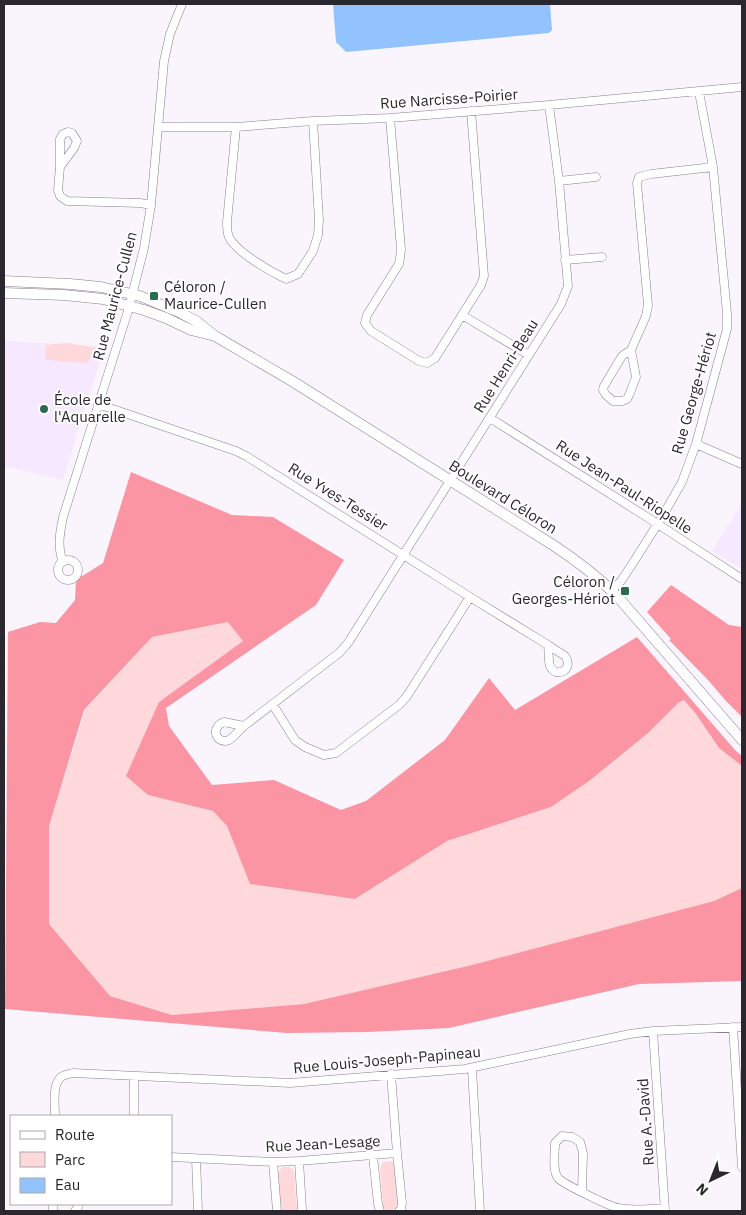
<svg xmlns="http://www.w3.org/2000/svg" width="746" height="1215" viewBox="0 0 746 1215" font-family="'IBM Plex Sans',sans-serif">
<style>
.built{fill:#f6e8fe}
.green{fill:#ffd8dc}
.forest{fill:#fb94a3}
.water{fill:#92c3fe}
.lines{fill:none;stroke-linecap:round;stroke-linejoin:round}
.minor-casing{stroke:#897e91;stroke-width:9}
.tertiary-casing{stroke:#897e91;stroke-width:11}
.minor{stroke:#fff;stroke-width:8}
.tertiary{stroke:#fff;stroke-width:10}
.poi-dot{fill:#2e6952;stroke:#fff;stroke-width:2}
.labels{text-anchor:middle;stroke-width:4;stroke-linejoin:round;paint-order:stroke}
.street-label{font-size:15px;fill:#2b272e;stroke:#fff}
.poi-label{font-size:15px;fill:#2b272e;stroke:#fff;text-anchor:start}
</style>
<rect width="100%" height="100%" fill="#faf5fd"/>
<!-- built -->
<path class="built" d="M 5,341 L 101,346 L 103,351 L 63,480 L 5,466 L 4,362 Z
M 742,503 L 742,569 L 712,551 Z"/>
<!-- green -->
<path class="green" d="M 67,343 L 98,348 L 87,363 L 46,360 L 45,345 Z
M 229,622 L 243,641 L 159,702 L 148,795 L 213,811 L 227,826 L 250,884 L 355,899 L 447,841 L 551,807 L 678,703 L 684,700 L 696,714 L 719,748 L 742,766 L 742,888 L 714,901 L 472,965 L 304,1004 L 172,1015 L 110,996 L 49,924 L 49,826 L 85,710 L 152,637 Z
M 391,1161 L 394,1164 C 395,1172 400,1201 397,1206 C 395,1211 391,1211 387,1211 L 383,1207 L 380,1168 L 383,1162 Z
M 282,1167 L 290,1167 L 294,1171 L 297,1208 L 296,1211 L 281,1211 L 278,1173 Z"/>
<!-- forest -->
<path class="forest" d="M 131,472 L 232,515 L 273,517 L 344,560 L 316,605 L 166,708 L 169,726 L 212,785 L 274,780 L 341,810 L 366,801 L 445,740 L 489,678 L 515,710 L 637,637 L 735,750 L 742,756 L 742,766 L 719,748 L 696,714 L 684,700 L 678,703 L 648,733 L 589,781 L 551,807 L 447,841 L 355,899 L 250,884 L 227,826 L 213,811 L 148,795 L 126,776 L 159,702 L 243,641 L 228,622 L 152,637 L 84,710 L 49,826 L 49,924 L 110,996 L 172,1015 L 304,1004 L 472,965 L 714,901 L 742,888 L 742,981 L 639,984 L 449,1028 L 367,1032 L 287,1033 L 5,1009 L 8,632 L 40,622 L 56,623 L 75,600 L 76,580 L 103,563 Z
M 671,585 L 729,625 L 742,627 L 742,717 L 726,701 L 708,680 L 669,640 L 671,639 L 647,612 Z"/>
<!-- water -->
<path class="water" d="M 333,4 L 550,4 L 552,30 L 549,33 L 346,52 L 336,42 Z"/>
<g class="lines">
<defs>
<path id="minor" d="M 390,118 L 401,249 L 400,258 L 399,264 L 367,315 L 365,323 L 371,331 L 419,361 L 427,363 L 435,358 L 481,285 L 484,276 L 471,111
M 158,127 L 236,127 L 313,121 L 390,118 L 549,105 L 742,87
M 236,127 L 227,222 C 227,227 227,233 229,237 C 236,252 271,272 286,279 L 298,274 L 313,251 L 318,235 L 319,220 L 313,121
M 60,167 L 74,148 L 77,141 L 72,133 L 68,132 L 63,134 L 60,139 L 60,167 L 58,190 L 60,196 L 67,201 L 140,203 L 151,205
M 559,181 L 596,177
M 565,260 L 602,257
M 462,315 L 529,355
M 631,350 L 622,356 L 604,386 L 603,390 L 606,395 L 613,401 L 622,401 L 627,399 L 630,393 L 636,377 L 631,350 L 646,316 L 648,305 L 637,183 L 639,177 L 651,174 L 713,167
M 98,404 L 236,451 L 246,456 L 470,597 L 548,645
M 490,418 L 650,519 L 742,579
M 696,444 L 742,464
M58 570a10 10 0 1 1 20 0a10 10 0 1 1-20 0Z
M 63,562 C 57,547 60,532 63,517 L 128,311 L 144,248 L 151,205 L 164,61 L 170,34 L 182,4
M 611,591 L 621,581 L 631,566 L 662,517 L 682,482 L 696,444 L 727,329 L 727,313 L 713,167 L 699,92
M 548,645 L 565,656 C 575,670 555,679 550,666 C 548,660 549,651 548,645 Z
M 273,705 L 295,740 L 305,747 L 324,755 L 336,753 L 399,705 L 407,696 L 470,597
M 224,722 L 244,726 C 239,730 234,737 229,740 C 217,745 209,728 224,722 Z
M 244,726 L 339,653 L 348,643 L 561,304 L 568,286 L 559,181 L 549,105
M 733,1027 L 742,1167
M 653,1031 L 665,1211
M 472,1068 L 480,1211
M 55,1116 C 55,1105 52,1085 61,1077 C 64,1075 69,1074 73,1073 L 290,1083 L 465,1069 L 630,1034 L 653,1031 L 742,1027
M 134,1116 L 134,1076
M 397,1153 L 402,1203 L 401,1209 L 399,1211
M 373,1156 L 378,1204 L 380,1211
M 171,1157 L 273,1162 L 299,1161 L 397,1153 L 391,1074
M 196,1159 L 198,1211
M 299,1161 L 302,1209 L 301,1211
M 273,1162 L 277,1211
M 582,1192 L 583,1153 L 580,1142 L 572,1137 L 562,1136 L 555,1143 C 555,1153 552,1170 558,1178 C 563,1184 609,1206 618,1208 C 633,1211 650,1209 665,1208
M 53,1204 L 53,1211
M 75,1211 L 78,1207 L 77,1204"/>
<path id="tertiary" d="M 4,281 L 70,284 L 101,287 L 140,296 L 181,313 L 196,321 L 215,336 L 292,381 L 553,545 C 576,560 597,576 617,596 L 742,740
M 4,293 L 64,295 L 103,299 L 144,310 L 166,318 L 191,330 L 211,335"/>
</defs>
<!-- minor casing -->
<use href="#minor" class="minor-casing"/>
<!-- tertiary casing -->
<use href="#tertiary" class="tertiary-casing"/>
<!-- minor -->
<use href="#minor" class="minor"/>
<!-- tertiary -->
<use href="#tertiary" class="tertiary"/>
</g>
<!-- markers -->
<g class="poi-dot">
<rect x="149" y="291" width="10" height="10" rx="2.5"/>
<circle cx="44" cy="409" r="5"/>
<rect x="620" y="586" width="10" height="10" rx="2.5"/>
</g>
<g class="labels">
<!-- street labels -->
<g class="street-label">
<text transform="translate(449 99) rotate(-4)" y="5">Rue Narcisse-Poirier</text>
<text transform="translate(115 296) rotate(-75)" y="5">Rue Maurice-Cullen</text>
<text transform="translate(506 366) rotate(-58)" y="5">Rue Henri-Beau</text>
<text transform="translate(694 393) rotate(-74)" y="5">Rue George-Hériot</text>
<text transform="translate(624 487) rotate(33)" y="5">Rue Jean-Paul-Riopelle</text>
<text transform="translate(338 497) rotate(32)" y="5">Rue Yves-Tessier</text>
<text transform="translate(503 497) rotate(32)" y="5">Boulevard Céloron</text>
<text transform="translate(387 1060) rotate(-5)" y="5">Rue Louis-Joseph-Papineau</text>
<text transform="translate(646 1122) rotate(-94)" y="5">Rue A.-David</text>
<text transform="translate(323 1144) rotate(-3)" y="5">Rue Jean-Lesage</text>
</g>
<!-- poi labels -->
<g class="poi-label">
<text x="164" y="292">Céloron /<tspan x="164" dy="17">Maurice-Cullen</tspan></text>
<text x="54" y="405">École de<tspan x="54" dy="17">l'Aquarelle</tspan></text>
<text x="615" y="587" text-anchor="end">Céloron /<tspan x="615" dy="17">Georges-Hériot</tspan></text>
</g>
</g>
<!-- border -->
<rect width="746" height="1215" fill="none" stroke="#2b272e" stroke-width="10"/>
<!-- legend -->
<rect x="10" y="1115" width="162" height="90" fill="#ffffff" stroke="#aaa9ab"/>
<rect x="20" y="1131" width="25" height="8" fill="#ffffff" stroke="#aaa9ab"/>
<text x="55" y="1140" font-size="15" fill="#2b272e">Route</text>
<rect x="20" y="1152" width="25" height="15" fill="#ffd8dc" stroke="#aaa9ab"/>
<text x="55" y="1165" font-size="15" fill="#2b272e">Parc</text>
<rect x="20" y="1178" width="25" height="15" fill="#92c3fe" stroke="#aaa9ab"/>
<text x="55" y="1190" font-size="15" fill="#2b272e">Eau</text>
<!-- north arrow -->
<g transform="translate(711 1180) rotate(223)" stroke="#ffffff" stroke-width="4" paint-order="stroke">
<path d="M0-4L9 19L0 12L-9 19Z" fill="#2b272e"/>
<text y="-8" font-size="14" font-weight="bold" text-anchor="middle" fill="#2b272e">N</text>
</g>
</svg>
